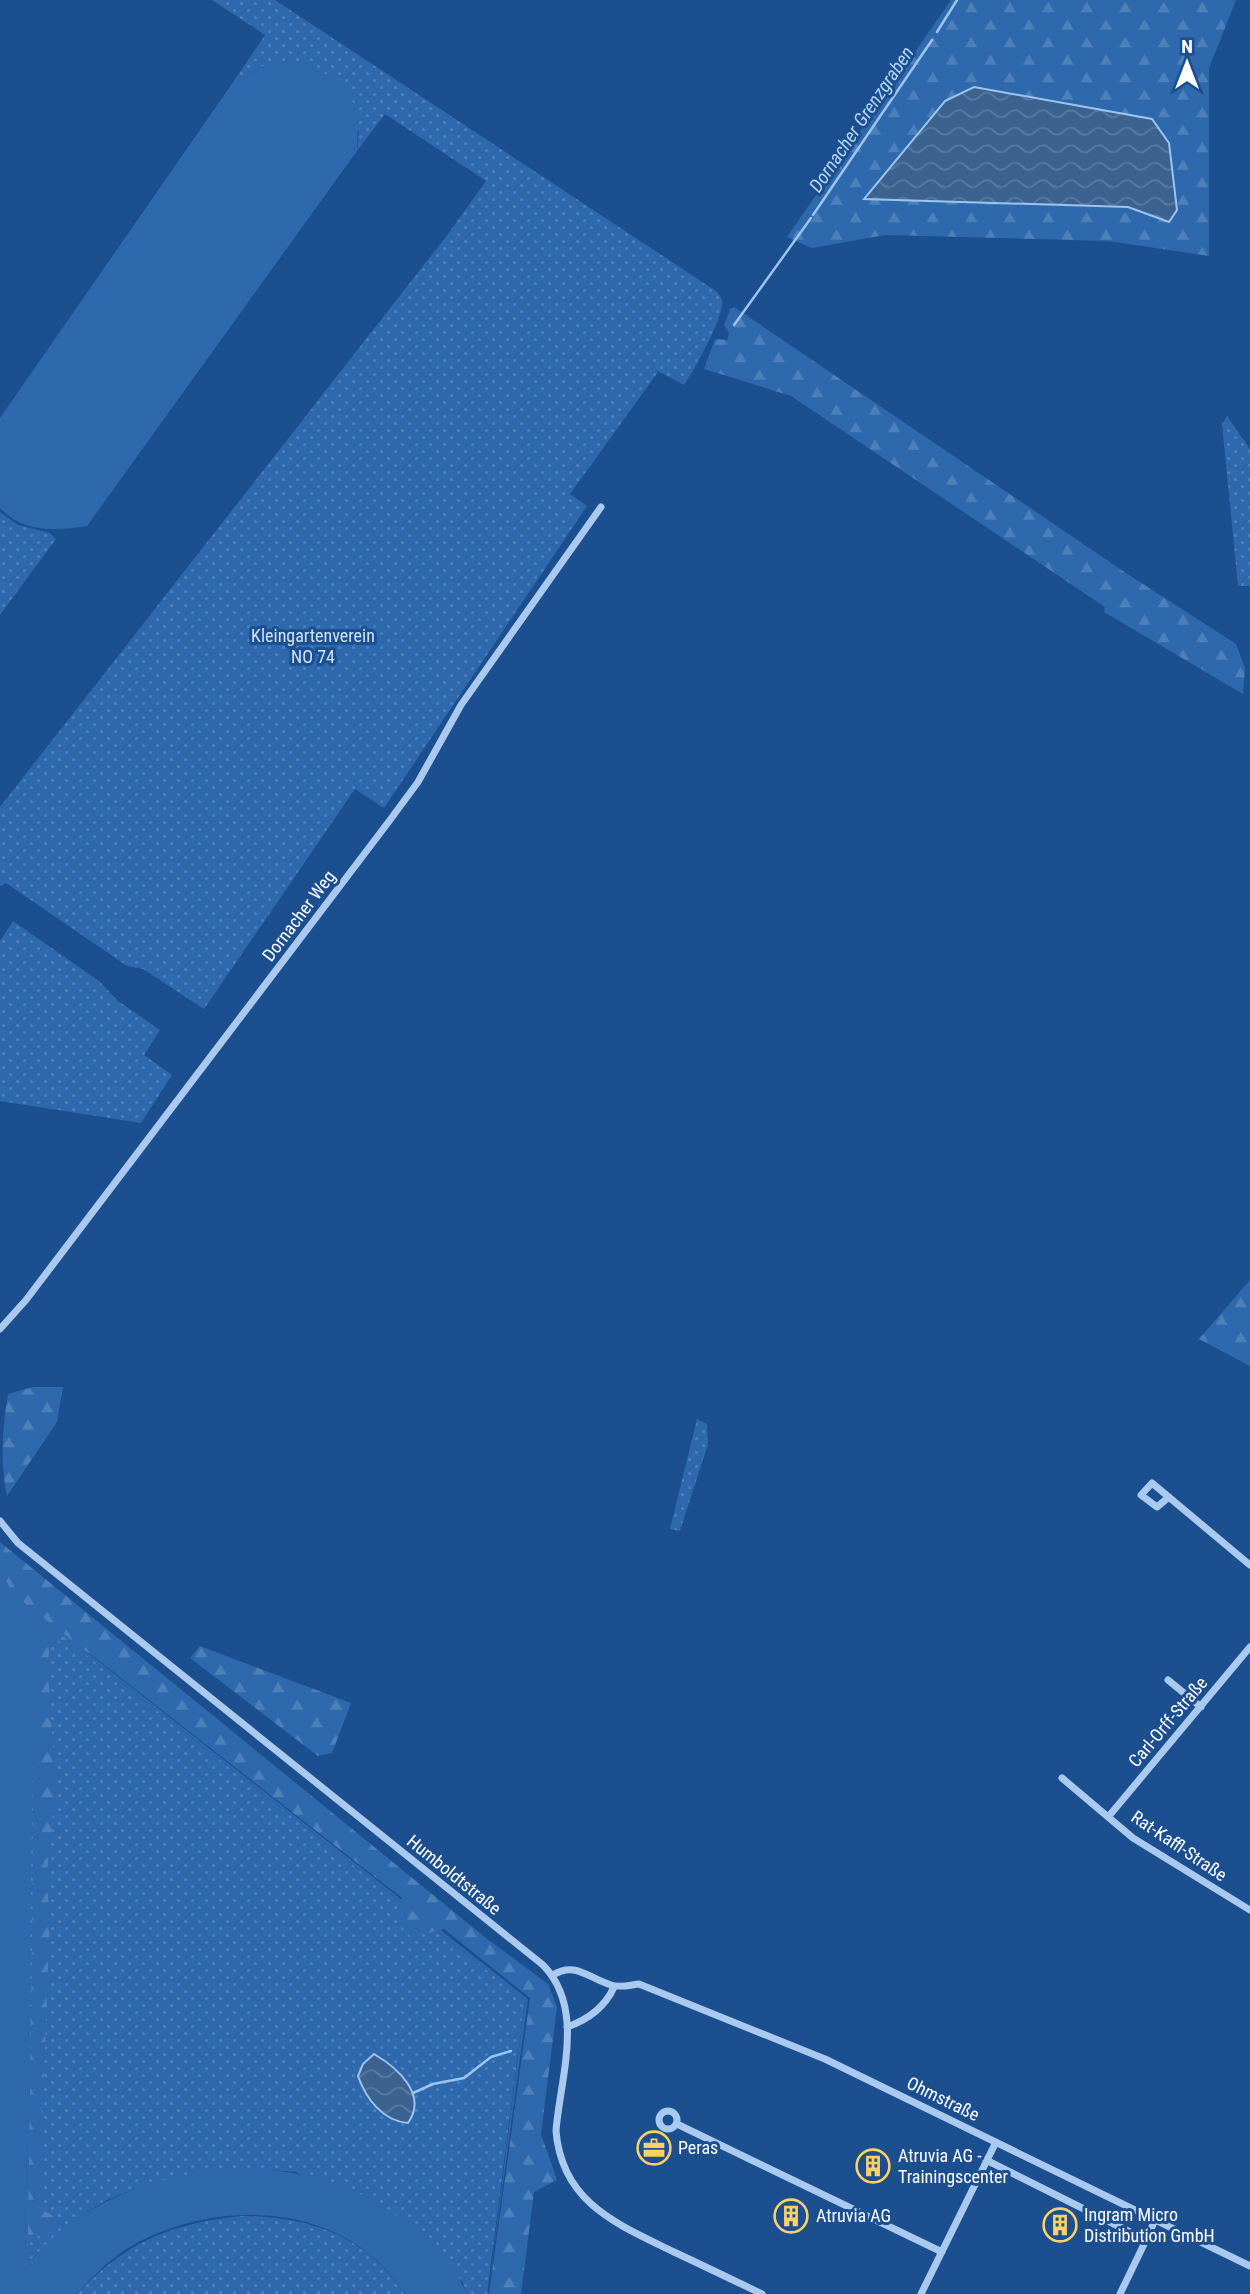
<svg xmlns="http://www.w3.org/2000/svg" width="1250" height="2294" viewBox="0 0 1250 2294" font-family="'Roboto Condensed',sans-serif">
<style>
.green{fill:url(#green-dots)}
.forest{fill:url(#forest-firs);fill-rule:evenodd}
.pitch{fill:#2e69ad}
.water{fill:url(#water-waves);stroke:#9cc4f0;stroke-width:2}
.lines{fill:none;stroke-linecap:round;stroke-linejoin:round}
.stream{stroke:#9cc4f0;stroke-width:2.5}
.minor{stroke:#a9c9ee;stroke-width:7}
.labels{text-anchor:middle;stroke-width:6;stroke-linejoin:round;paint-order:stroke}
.park-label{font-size:18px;fill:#cfe3fa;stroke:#1b4f8f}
.street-label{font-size:18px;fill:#fff;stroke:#1b4f8f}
.poi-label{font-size:18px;fill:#fff;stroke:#1b4f8f;text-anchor:start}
.water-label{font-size:19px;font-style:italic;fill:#b5d3f5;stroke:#1b4f8f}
</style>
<defs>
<pattern id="green-dots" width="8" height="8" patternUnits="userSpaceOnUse" patternTransform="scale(1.75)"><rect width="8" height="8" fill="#2e69ad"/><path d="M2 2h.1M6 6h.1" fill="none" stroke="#4d80b9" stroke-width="1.8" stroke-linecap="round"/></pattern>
<pattern id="forest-firs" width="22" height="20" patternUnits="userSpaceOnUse" patternTransform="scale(1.75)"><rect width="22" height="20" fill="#2e69ad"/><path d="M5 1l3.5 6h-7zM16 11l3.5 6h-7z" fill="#4d80b9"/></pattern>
<pattern id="water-waves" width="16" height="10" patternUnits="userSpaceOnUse" patternTransform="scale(1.75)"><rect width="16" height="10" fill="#3c6290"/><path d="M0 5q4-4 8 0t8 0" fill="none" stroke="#597aa1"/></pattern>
</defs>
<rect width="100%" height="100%" fill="#1b4f8f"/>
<!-- green -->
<path class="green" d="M 212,0 L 275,0 L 716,291 C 720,296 723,298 722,305 C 721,321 694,371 684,385 L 656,370 L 658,372 L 570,494 L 587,506 L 384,808 L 355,789 L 204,1009 L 143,969 L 127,966 L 6,883 L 0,886 L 0,807 L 448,234 L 486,181 L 385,114 L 357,151 L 359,132 L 263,66 L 244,78 L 238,75 L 265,35 Z
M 1227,416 L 1250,449 L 1250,586 L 1238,586 L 1222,424 Z
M 0,512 L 18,525 L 50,533 L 56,539 L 0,615 Z
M 13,921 L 99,981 L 118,1001 L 160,1030 L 144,1055 L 172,1075 L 141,1123 L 0,1101 L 0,941 Z
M 697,1419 L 707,1424 L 708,1444 L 680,1531 L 670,1529 Z
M 34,1622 L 46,1623 L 525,2000 L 487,2294 L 467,2294 L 462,2281 L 297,2172 C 256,2168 226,2171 186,2179 C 168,2183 150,2185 133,2190 C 90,2202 56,2235 25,2266 Z
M 241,2216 C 307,2216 367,2235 404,2294 L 77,2294 C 127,2241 170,2224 241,2216 Z"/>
<!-- forest -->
<path class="forest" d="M 951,0 L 1236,0 L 1209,68 L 1209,256 L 1108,241 L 885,235 L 812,248 L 787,237 ZM 1169,143 L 1169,221 L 1128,207 L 864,198 Z
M 734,307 L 1129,575 L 1236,644 L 1245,668 L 1243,694 L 1104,612 L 1105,607 L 791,396 L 704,369 L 715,339 L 727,340 L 729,333 L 724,325 L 730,309 Z
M 1250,1280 L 1250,1366 L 1199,1339 Z
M 33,1387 L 63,1387 L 57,1422 L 7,1496 C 0,1463 2,1428 8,1394 Z
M 0,1542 L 486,1938 L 548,1984 L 557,2007 L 541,2134 L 557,2180 L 534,2192 L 521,2294 L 489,2294 L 530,1998 L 444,1929 L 411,1937 L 401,1926 L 402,1898 L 89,1653 L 50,1638 C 45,1684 54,1732 55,1778 C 55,1823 42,1869 50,1912 L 39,2208 L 62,2221 L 41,2236 L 28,2236 L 35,1731 L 27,1697 L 0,1655 Z
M 200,1646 L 351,1703 L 332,1753 L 318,1756 L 190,1658 Z"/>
<!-- pitch -->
<path class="pitch" d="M 284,61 C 315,65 348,79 356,112 C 359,126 357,138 357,151 L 87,526 C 56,531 23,533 0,508 L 0,418 L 238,75 L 244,78 L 263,66 Z
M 0,1569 L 13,1594 L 528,1999 L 488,2294 L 525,2000 L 46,1623 L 35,1622 L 25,2265 C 36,2257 45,2244 55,2235 C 78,2216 105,2200 133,2190 C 223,2156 323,2161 402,2219 C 429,2239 453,2262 467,2294 L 404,2294 C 348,2202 220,2197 133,2245 C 111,2258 93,2276 77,2294 L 0,2294 Z"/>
<!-- water -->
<path class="water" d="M 974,87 L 1152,119 L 1169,143 L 1177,210 L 1169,222 L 1128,207 L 864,199 L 945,101 Z
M 374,2054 C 398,2068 428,2095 408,2123 C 383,2121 366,2099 358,2076 L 363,2064 Z"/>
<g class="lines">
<!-- stream -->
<path class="stream" d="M 937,32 L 957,0
M 813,215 L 932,40
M 734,325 L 811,218
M 413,2093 L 433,2084 L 464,2078 L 491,2057 L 511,2051"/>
<!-- minor -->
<path class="minor" d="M 0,1329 L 26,1300 L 390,820 L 418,782 L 461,705 L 601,507
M 1169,1497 L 1157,1507 L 1141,1495 L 1152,1483 L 1250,1565
M 0,1521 L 18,1543 L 543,1965 C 586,2009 560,2078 556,2131 C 562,2203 617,2224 674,2252 C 704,2266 733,2280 762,2294
M 1168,1680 L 1201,1707
M 1062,1778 L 1133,1838 L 1250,1910
M 1109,1816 L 1250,1647
M 553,1975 C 575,1961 588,1978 611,1985 C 619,1988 630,1985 639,1984 L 825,2059 L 1250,2266
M 567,2027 C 587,2020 605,2007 614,1987
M659 2120a9 9 0 1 1 18 0a9 9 0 1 1-18 0Z
M 677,2124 L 942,2252
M 986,2160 L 1146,2240 L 1120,2294
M 1146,2240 L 1155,2220
M 921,2294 L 996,2142"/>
</g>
<!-- icons -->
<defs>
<symbol id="office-ring" viewBox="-11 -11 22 22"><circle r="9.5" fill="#1b4f8f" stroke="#ffd166" stroke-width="1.5"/><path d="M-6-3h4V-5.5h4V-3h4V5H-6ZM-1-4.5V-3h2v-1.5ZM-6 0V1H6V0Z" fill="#ffd166"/></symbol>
<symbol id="building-ring" viewBox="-11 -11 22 22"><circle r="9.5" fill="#1b4f8f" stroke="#ffd166" stroke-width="1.5"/><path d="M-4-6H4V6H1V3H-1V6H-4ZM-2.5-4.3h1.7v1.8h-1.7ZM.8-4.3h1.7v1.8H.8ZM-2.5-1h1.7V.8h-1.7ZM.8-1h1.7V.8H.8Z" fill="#ffd166"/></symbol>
</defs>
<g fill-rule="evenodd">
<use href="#office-ring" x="635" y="2129" width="38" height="38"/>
<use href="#building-ring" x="854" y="2147" width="38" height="38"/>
<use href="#building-ring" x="772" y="2197" width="38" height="38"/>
<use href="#building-ring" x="1041" y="2206" width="38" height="38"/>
</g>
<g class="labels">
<!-- park labels -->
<g class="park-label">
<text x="313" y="642">Kleingartenverein<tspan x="313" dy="21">NO 74</tspan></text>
</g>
<!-- street labels -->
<g class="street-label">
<text transform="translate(299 916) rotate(-53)" y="6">Dornacher Weg</text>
<text transform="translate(1168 1722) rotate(-50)" y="6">Carl-Orff-Straße</text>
<text transform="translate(1179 1846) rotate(34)" y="6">Rat-Kaffl-Straße</text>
<text transform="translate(454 1875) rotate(39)" y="6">Humboldtstraße</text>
<text transform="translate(943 2099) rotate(26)" y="6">Ohmstraße</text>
</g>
<!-- poi labels -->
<g class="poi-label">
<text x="678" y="2154">Peras</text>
<text x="898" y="2162">Atruvia AG -<tspan x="898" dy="21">Trainingscenter</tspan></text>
<text x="1084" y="2221">Ingram Micro<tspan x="1084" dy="21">Distribution GmbH</tspan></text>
<text x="816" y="2222">Atruvia AG</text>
</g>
<!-- water labels -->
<g class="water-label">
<text transform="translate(861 119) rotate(-56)" y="7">Dornacher Grenzgraben</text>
</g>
</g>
<!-- north arrow -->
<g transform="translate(1187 63)" stroke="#1b4f8f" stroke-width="5" paint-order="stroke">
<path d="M0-5L12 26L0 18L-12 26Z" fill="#ffffff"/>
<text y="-10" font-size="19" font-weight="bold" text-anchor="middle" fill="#ffffff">N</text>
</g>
</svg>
